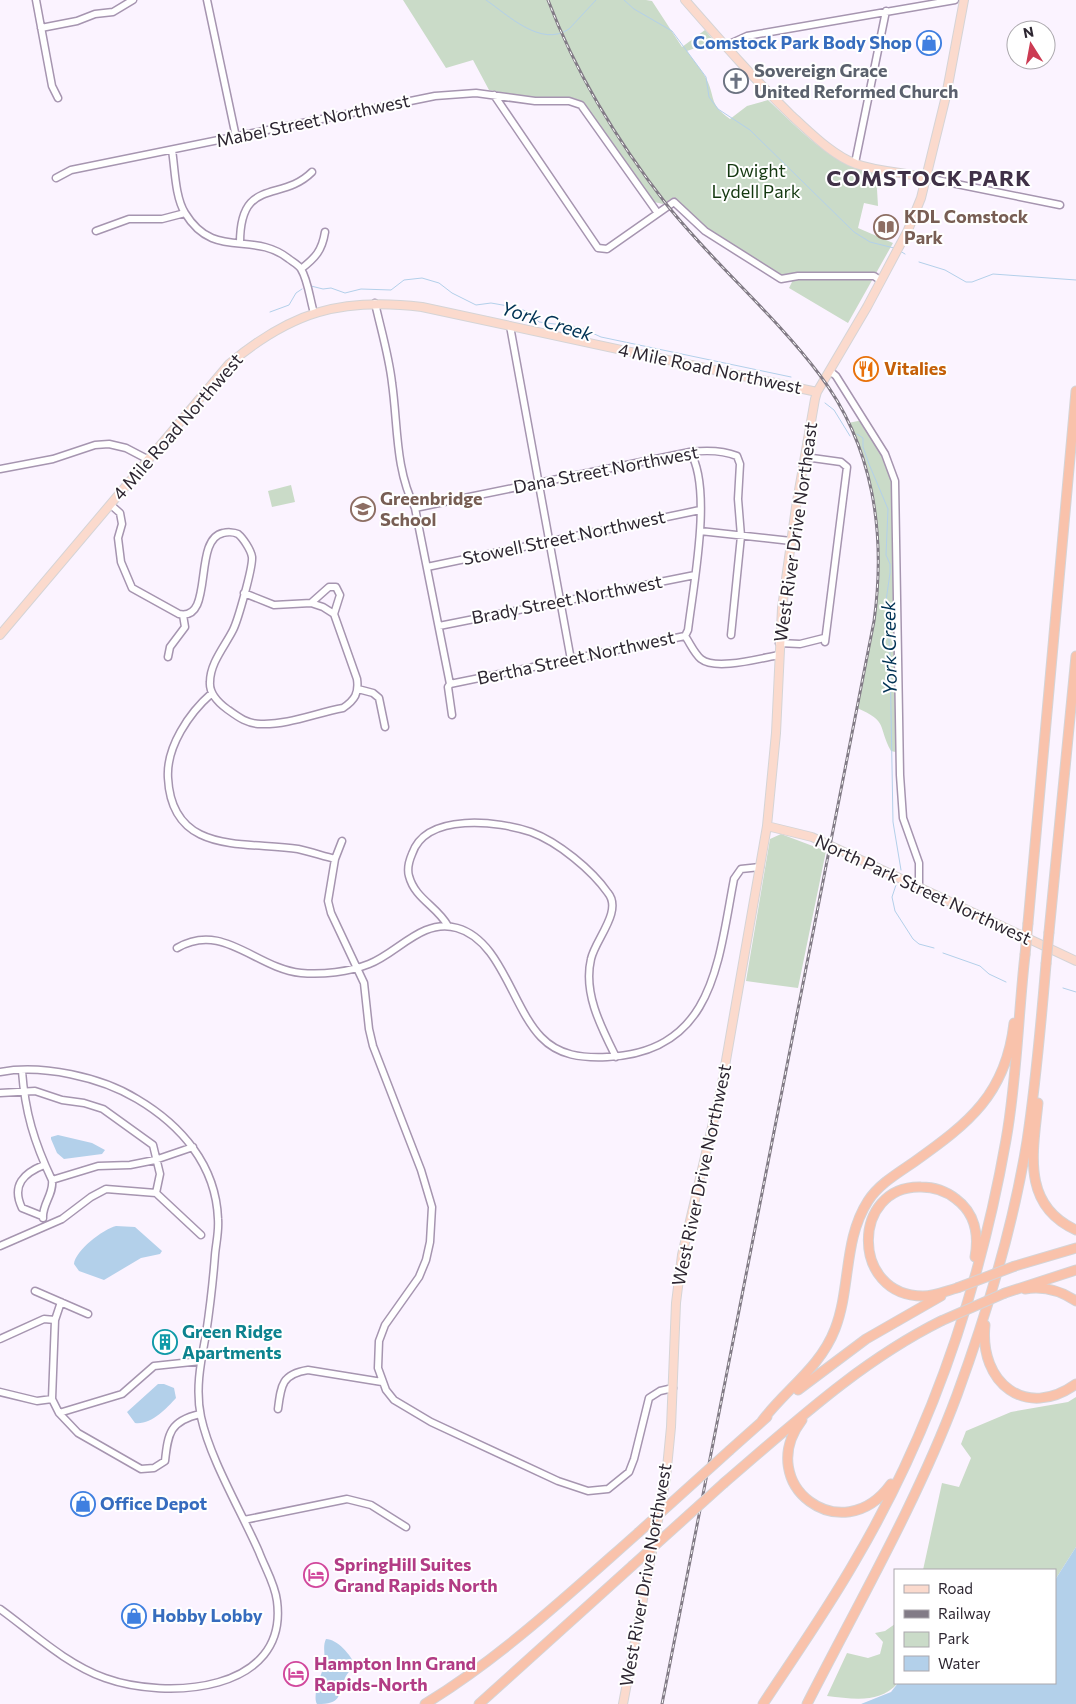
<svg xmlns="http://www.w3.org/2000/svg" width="1076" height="1704" viewBox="0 0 1076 1704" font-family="Commissioner,sans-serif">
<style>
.green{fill:#cadbc8}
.water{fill:#b3d0ea}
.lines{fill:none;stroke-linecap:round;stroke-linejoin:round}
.stream{stroke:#b3d0ea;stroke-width:1}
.minor-casing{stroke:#a695b0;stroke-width:9}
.major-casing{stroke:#d5d4d6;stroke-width:10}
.highway-casing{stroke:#d5d4d6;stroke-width:11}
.minor{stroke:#fff;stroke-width:6}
.major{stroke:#fbdacd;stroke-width:8}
.highway{stroke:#f9c2ab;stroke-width:9}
.rail-casing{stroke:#827b86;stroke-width:3}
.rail{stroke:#fff;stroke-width:1;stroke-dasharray:4;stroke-linecap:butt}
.highway-bridge-casing{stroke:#d5d4d6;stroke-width:11;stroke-linecap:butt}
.highway-bridge{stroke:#f9c2ab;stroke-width:9}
.labels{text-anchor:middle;stroke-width:4;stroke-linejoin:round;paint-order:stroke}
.shop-label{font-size:18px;font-weight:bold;fill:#366cbe;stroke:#fff;text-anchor:start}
.worship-label{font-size:18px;font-weight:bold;fill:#5b616d;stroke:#fff;text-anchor:start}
.street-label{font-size:18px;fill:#2d2631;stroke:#fff}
.park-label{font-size:18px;fill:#143810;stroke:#fff}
.education-label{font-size:18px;font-weight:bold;fill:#785e54;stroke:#fff;text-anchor:start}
.food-label{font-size:18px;font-weight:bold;fill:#c56008;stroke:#fff;text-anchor:start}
.culture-label{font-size:18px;font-weight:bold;fill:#0d838f;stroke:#fff;text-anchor:start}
.hotel-label{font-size:18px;font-weight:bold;fill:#b23c85;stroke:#fff;text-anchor:start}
.water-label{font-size:19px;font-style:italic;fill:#003254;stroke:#fff}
.district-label{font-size:22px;font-weight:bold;letter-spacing:1px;fill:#403147;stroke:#fff}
</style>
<rect width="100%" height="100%" fill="#fbf3ff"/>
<!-- green -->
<path class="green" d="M 403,0 L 646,0 L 652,1 L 682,47 L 705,30 L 714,41 L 687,51 C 693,60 702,70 707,80 C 716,100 709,104 730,119 L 747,106 L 768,100 C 802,132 833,166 880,175 L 877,189 L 878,206 L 864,203 L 858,228 L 893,243 L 848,323 L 789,288 L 792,282 L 705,228 L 674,197 L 663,204 L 654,202 L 590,112 L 579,100 L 573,98 L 546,100 L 489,90 L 473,60 L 446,68 Z
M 863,420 L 881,447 L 895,481 L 900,753 L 891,751 C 877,725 889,722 857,708 C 878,603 896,525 848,423 Z
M 291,485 L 295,502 L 272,507 L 268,491 Z
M 781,834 L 826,851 L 798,988 L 746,981 L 770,839 Z
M 1076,1397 L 1076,1547 L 1055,1580 L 1055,1570 L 923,1570 L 942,1483 L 959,1487 L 971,1458 L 961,1444 L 966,1431 L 1011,1412 L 1068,1402 Z
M 895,1624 L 895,1683 L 898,1683 C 879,1704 854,1699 827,1696 L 847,1653 L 868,1658 L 880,1654 L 883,1642 L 875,1633 L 885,1631 Z"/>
<!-- water -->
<path class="water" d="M 58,1135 L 92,1143 L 105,1150 L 102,1154 L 64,1159 L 57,1153 L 51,1139 L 51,1137 Z
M 116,1226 L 135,1227 L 162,1251 L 160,1254 L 141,1258 L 104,1280 L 79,1271 L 74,1264 C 75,1251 103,1229 116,1226 Z
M 158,1384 L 164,1384 L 174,1388 L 176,1398 C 166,1409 151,1425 135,1423 L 127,1412 Z
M 1076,1547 L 1076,1704 L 861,1704 L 891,1692 L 898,1683 L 1055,1683 L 1055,1580 Z
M 326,1639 C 337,1639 351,1655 355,1665 C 352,1669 347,1673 345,1678 C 337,1697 342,1704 317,1704 C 312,1696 321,1675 324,1666 C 326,1656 322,1647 326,1639 Z"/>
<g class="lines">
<!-- stream -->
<path class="stream" d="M 486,0 C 508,15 541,48 569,29 L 596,0
M 624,0 L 634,9 L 672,31 L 706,77 L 709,97 L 718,109 L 750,130 L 854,232 L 870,242 L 894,248
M 900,251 L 905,254
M 919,262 L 945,270 L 966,282 L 972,282 L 993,274 L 1076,280
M 311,286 L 323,289 L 331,288 L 345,293 L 361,289 L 391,290 L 404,280 L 422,278 L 439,283 L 452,293 L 476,305 L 491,303 L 514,307 L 529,312 L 539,322 L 579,327 L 601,337 L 791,377
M 270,312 L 289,305 L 296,293 L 302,289
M 825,403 L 834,410 L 850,436
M 857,434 L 863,438 L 863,447 L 869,464 L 888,509 L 886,555 L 890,564 L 890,573 L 886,601 L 890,654 L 893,822 L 901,870
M 896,885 L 892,897 L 895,911 L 913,939 L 919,944 L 934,948
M 943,953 L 980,966 L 989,974 L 1006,982
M 1063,988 L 1076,992"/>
<defs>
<path id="minor" d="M 36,0 L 52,86 L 58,98
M 207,0 L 236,137
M 41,28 L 77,21 L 95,14 L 113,12 L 133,0
M 725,46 L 747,36 L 955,0
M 494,95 L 598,248 L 607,249 L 674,202 L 705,231 L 781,279 L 798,276 L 874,276 L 880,280
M 172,150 C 175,169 175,197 185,213 C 214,261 253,230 289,259 C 293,262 299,265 301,269 C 308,280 310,300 314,313
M 855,163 L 886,11
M 56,178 L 71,170 L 435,96 L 476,93 L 535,101 L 569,101 L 581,105 L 657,212
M 927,178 L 1060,205
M 96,231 L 129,219 L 162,219 L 185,213
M 240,243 C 240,176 281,203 312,172
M 301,269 C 315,258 322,251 325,232
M 375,303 C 381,330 389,356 392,383 C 398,425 395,469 415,508 L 450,684 L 448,687 L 452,715
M 510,326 L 571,660
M 830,371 L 836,376 L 885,454 L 895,481 L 900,775 L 903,818 L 919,863 L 919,888
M 805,457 L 841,462 L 847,467 L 825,642
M 0,469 L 53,459 L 95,445 L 109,444 L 126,448 L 149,460
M 111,505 L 120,513 L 122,524 L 118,538 L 121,562 L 132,588 L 179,614 C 215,622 192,539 223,533 C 227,532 234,532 238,534 C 243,538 251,550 252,557 C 253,567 238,620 233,630 C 225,646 210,663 210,682 C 209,693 219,703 227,709 C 238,717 247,724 261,724 C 288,725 316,713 343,708 C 355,700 359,693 357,679 L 334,614 L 323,607 L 311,603 L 274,605 L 244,593
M 415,508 L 690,452 C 706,450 722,450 737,456 L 740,464 L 738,499 L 741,536 L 731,635
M 700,531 L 791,541
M 427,567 L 700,510
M 311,603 L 329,587 L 336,587 L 340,595 L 334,614
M 439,626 L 695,575
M 685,636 L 688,630 C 693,587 713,488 690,452
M 685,636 C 690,643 694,653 701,659 C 716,671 761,658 779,655
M 779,643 L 800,644 L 824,638
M 168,657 L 170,647 L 185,627 L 183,615
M 450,684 L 685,636
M 358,689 L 373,693 L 379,698 L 385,727
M 212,693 C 189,713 166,747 168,778 C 172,856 245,841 298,849 C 311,852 323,856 335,859
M 342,841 L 335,859 L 328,901 L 331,913 L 364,983 L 369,1029 L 373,1046 L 421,1170 L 432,1207 L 430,1242 L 426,1260 L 419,1277 L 385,1325 L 379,1341 L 378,1368 L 386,1390 L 394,1400 L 431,1422 L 558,1481 L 588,1491 L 608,1489 L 629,1472 L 634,1459 L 649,1398 L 660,1391 L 673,1388
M 448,926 C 437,906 415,899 409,876 C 407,869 409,861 412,854 C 426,812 499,821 531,832 C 558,842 592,870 608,893 C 623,911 595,940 591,959 C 583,993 601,1027 616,1057
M 177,948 C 223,921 255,968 301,973 C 322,975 349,972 369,964 C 398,953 422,918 457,928 C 501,940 512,1007 541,1037 C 559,1056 582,1058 607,1057 C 714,1052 718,962 734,879 L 741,869 L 760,867
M 22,1071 C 25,1112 34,1142 52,1180 L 98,1166 L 130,1165 L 155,1160 L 193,1147
M 0,1072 C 42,1064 101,1077 137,1099 C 181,1125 216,1165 218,1219 C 219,1232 216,1243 215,1255 C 213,1282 210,1307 206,1334 C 201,1361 195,1389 201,1417 C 210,1459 241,1511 259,1552 C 265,1568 275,1584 277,1601 C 289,1693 166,1700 105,1678 C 66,1664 33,1633 0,1609
M 0,1093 L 35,1091 L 62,1100 L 84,1103 L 103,1109 L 153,1145 L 160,1174 L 156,1193
M 42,1216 L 22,1208 C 11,1185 24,1173 44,1165
M 43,1218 C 42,1204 54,1194 52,1180
M 0,1246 L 62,1219 L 91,1197 L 106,1189 L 156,1193 L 201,1235
M 35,1291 L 88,1314
M 61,1302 L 55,1320 L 52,1399 L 59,1413 L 78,1433 L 141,1469 L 154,1468 L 165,1461 C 168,1433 170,1421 200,1414
M 0,1339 L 44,1319 L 55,1320
M 0,1392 L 37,1401 L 52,1399
M 278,1409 C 281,1385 282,1374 308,1370 L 382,1382
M 59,1413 L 122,1394 L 154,1366 L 201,1361
M 244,1520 L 347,1499 L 371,1505 L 406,1527"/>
<path id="major" d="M 685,0 C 720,40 754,79 792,116 C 811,133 832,155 856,164 C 879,172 904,172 927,178
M 0,635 L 229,364 C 291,312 341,297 422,307 L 817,392
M 767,826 L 812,837 L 1076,961
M 623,1704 L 666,1478 L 671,1427 L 676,1303 L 682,1255 L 721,1089 L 767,826 L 776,733 L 782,608 L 796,507 L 815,399 L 817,392 L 867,307 L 908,230 L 921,198 L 946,96 L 964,0"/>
<path id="highway" d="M 1028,923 L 1076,391
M 1049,932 L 1076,656
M 1038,1103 C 1033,1152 1021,1205 1076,1230
M 1015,1266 L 1076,1248
M 957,1288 C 946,1291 935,1296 923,1296 C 850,1296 851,1185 921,1187 C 934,1187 946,1191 956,1199 C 975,1213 979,1235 975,1257
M 1025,1289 C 1043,1286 1061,1291 1076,1301
M 1005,1293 L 1076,1270
M 985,1325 C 979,1383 1026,1420 1076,1384
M 798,1390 L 866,1339 L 941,1296
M 802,1420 C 753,1484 842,1552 891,1484
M 762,1421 C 786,1389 820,1368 835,1329 C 851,1288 843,1240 868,1201 C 879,1184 898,1173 914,1162 C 969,1123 1006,1094 1014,1023
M 730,1450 L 767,1417
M 724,1483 C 793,1424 859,1362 941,1321
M 425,1704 C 503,1656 569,1594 638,1533
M 479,1704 L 632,1566
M 763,1704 C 794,1657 827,1610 855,1561 C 931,1432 980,1287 1006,1140 C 1017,1079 1018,1016 1025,955
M 807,1704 C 859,1602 917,1502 957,1395 C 987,1313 1013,1228 1027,1141 C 1036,1082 1041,1024 1046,964"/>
</defs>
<!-- minor casing -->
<use href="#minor" class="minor-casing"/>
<!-- major casing -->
<use href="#major" class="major-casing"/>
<!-- highway casing -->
<use href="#highway" class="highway-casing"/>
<!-- minor -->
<use href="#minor" class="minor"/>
<!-- major -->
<use href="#major" class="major"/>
<!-- highway -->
<use href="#highway" class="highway"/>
<defs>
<path id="rail" d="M 548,0 C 577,76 617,141 667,205 C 714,264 773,313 819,374 C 874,446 886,534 874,621 L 662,1704"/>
</defs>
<!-- rail casing -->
<use href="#rail" class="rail-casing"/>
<!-- rail -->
<use href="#rail" class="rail"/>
<defs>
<path id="highway-bridge" d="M 1025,955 L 1028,923
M 1046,964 L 1049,932
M 957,1288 L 1015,1266
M 941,1321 L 1005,1293
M 638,1533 L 730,1450
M 632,1566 L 724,1483"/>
</defs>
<!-- highway-bridge casing -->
<use href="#highway-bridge" class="highway-bridge-casing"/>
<!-- highway-bridge -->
<use href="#highway-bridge" class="highway-bridge"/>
</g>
<!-- icons -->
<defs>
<symbol id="shop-ring" viewBox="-11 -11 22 22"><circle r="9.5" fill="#fff" stroke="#3f7fe0" stroke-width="1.5"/><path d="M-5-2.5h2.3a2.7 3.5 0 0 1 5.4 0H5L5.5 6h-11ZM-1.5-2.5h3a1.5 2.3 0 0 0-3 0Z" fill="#3f7fe0"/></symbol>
<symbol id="church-ring" viewBox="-11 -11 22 22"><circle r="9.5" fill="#fff" stroke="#6b7280" stroke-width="1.5"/><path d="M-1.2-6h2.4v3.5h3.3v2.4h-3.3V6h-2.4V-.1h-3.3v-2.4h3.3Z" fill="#6b7280"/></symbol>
<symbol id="library-ring" viewBox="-11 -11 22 22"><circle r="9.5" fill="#fff" stroke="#8d6e63" stroke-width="1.5"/><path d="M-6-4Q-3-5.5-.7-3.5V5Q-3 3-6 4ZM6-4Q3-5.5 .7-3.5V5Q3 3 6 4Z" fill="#8d6e63"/></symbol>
<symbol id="restaurant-ring" viewBox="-11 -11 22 22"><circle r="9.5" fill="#fff" stroke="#e8710a" stroke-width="1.5"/><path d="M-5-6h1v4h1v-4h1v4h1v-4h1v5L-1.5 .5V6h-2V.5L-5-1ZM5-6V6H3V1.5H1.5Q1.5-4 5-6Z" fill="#e8710a"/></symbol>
<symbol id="school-ring" viewBox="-11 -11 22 22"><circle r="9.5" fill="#fff" stroke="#8d6e63" stroke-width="1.5"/><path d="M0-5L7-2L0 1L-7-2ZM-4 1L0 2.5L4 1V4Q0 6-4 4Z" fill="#8d6e63"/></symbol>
<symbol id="building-ring" viewBox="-11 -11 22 22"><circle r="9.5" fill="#fff" stroke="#0f9aa8" stroke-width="1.5"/><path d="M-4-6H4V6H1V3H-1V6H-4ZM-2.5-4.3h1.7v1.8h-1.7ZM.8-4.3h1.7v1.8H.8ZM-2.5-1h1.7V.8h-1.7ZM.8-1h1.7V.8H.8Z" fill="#0f9aa8"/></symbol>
<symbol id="hotel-ring" viewBox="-11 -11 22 22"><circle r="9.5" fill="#fff" stroke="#d1479c" stroke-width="1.5"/><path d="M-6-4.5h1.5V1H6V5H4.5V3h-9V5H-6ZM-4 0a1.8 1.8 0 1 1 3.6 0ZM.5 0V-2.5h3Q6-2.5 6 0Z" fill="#d1479c"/></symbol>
</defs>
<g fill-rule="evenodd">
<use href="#shop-ring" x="915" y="29" width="28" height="28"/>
<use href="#church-ring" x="722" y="67" width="28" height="28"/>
<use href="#library-ring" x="872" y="213" width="28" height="28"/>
<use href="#restaurant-ring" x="852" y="355" width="28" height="28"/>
<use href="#school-ring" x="349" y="495" width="28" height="28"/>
<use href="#building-ring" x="151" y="1328" width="28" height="28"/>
<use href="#shop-ring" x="69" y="1490" width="28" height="28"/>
<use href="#hotel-ring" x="302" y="1561" width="28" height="28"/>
<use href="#shop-ring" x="120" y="1602" width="28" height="28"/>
<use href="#hotel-ring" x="282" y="1660" width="28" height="28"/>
</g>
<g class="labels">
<!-- shop labels -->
<g class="shop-label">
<text x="912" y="49" text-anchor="end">Comstock Park Body Shop</text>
<text x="100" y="1510">Office Depot</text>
<text x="152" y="1622">Hobby Lobby</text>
</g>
<!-- worship labels -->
<g class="worship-label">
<text x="754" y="77">Sovereign Grace<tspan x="754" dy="21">United Reformed Church</tspan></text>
</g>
<!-- street labels -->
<g class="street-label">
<text transform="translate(313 121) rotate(-12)" y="6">Mabel Street Northwest</text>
<text transform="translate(710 369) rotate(12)" y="6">4 Mile Road Northwest</text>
<text transform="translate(178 427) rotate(-49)" y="6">4 Mile Road Northwest</text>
<text transform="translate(606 470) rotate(-11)" y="6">Dana Street Northwest</text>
<text transform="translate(796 532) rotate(-82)" y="6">West River Drive Northeast</text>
<text transform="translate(564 538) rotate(-12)" y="6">Stowell Street Northwest</text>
<text transform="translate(567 600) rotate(-11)" y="6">Brady Street Northwest</text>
<text transform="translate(576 658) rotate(-12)" y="6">Bertha Street Northwest</text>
<text transform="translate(923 890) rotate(25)" y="6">North Park Street Northwest</text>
<text transform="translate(702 1175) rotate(-78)" y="6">West River Drive Northwest</text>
<text transform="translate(646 1575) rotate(-80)" y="6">West River Drive Northwest</text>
</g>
<!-- park labels -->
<g class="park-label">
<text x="756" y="177">Dwight<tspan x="756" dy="21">Lydell Park</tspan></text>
</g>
<!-- education labels -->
<g class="education-label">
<text x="904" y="223">KDL Comstock<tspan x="904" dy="21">Park</tspan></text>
<text x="380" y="505">Greenbridge<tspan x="380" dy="21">School</tspan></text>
</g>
<!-- food labels -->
<g class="food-label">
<text x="884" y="375">Vitalies</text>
</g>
<!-- culture labels -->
<g class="culture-label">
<text x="182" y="1338">Green Ridge<tspan x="182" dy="21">Apartments</tspan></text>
</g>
<!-- hotel labels -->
<g class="hotel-label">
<text x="334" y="1571">SpringHill Suites<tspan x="334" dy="21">Grand Rapids North</tspan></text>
<text x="314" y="1670">Hampton Inn Grand<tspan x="314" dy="21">Rapids-North</tspan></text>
</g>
<!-- water labels -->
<g class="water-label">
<text transform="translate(547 321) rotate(17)" y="7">York Creek</text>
<text transform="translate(889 648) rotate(-91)" y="7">York Creek</text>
</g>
<!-- district labels -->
<g class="district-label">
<text x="929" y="186">COMSTOCK PARK</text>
</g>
</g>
<!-- legend -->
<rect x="894" y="1569" width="162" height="115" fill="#ffffff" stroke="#aba8ad"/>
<rect x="904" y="1585" width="25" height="8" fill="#fbdacd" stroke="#aba8ad"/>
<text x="938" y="1594" font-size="15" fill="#2d2631">Road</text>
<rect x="904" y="1610" width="25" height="8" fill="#827b86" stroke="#aba8ad"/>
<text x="938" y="1619" font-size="15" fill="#2d2631">Railway</text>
<rect x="904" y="1632" width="25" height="15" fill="#cadbc8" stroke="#aba8ad"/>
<text x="938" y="1644" font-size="15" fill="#2d2631">Park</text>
<rect x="904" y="1656" width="25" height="15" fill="#b3d0ea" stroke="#aba8ad"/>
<text x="938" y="1669" font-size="15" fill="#2d2631">Water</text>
<!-- north arrow -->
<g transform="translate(1031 45) rotate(349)"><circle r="24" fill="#ffffff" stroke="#aba8ad"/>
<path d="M0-4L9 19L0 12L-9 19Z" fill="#cc3b53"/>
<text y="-8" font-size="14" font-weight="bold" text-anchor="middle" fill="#2d2631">N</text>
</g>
</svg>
